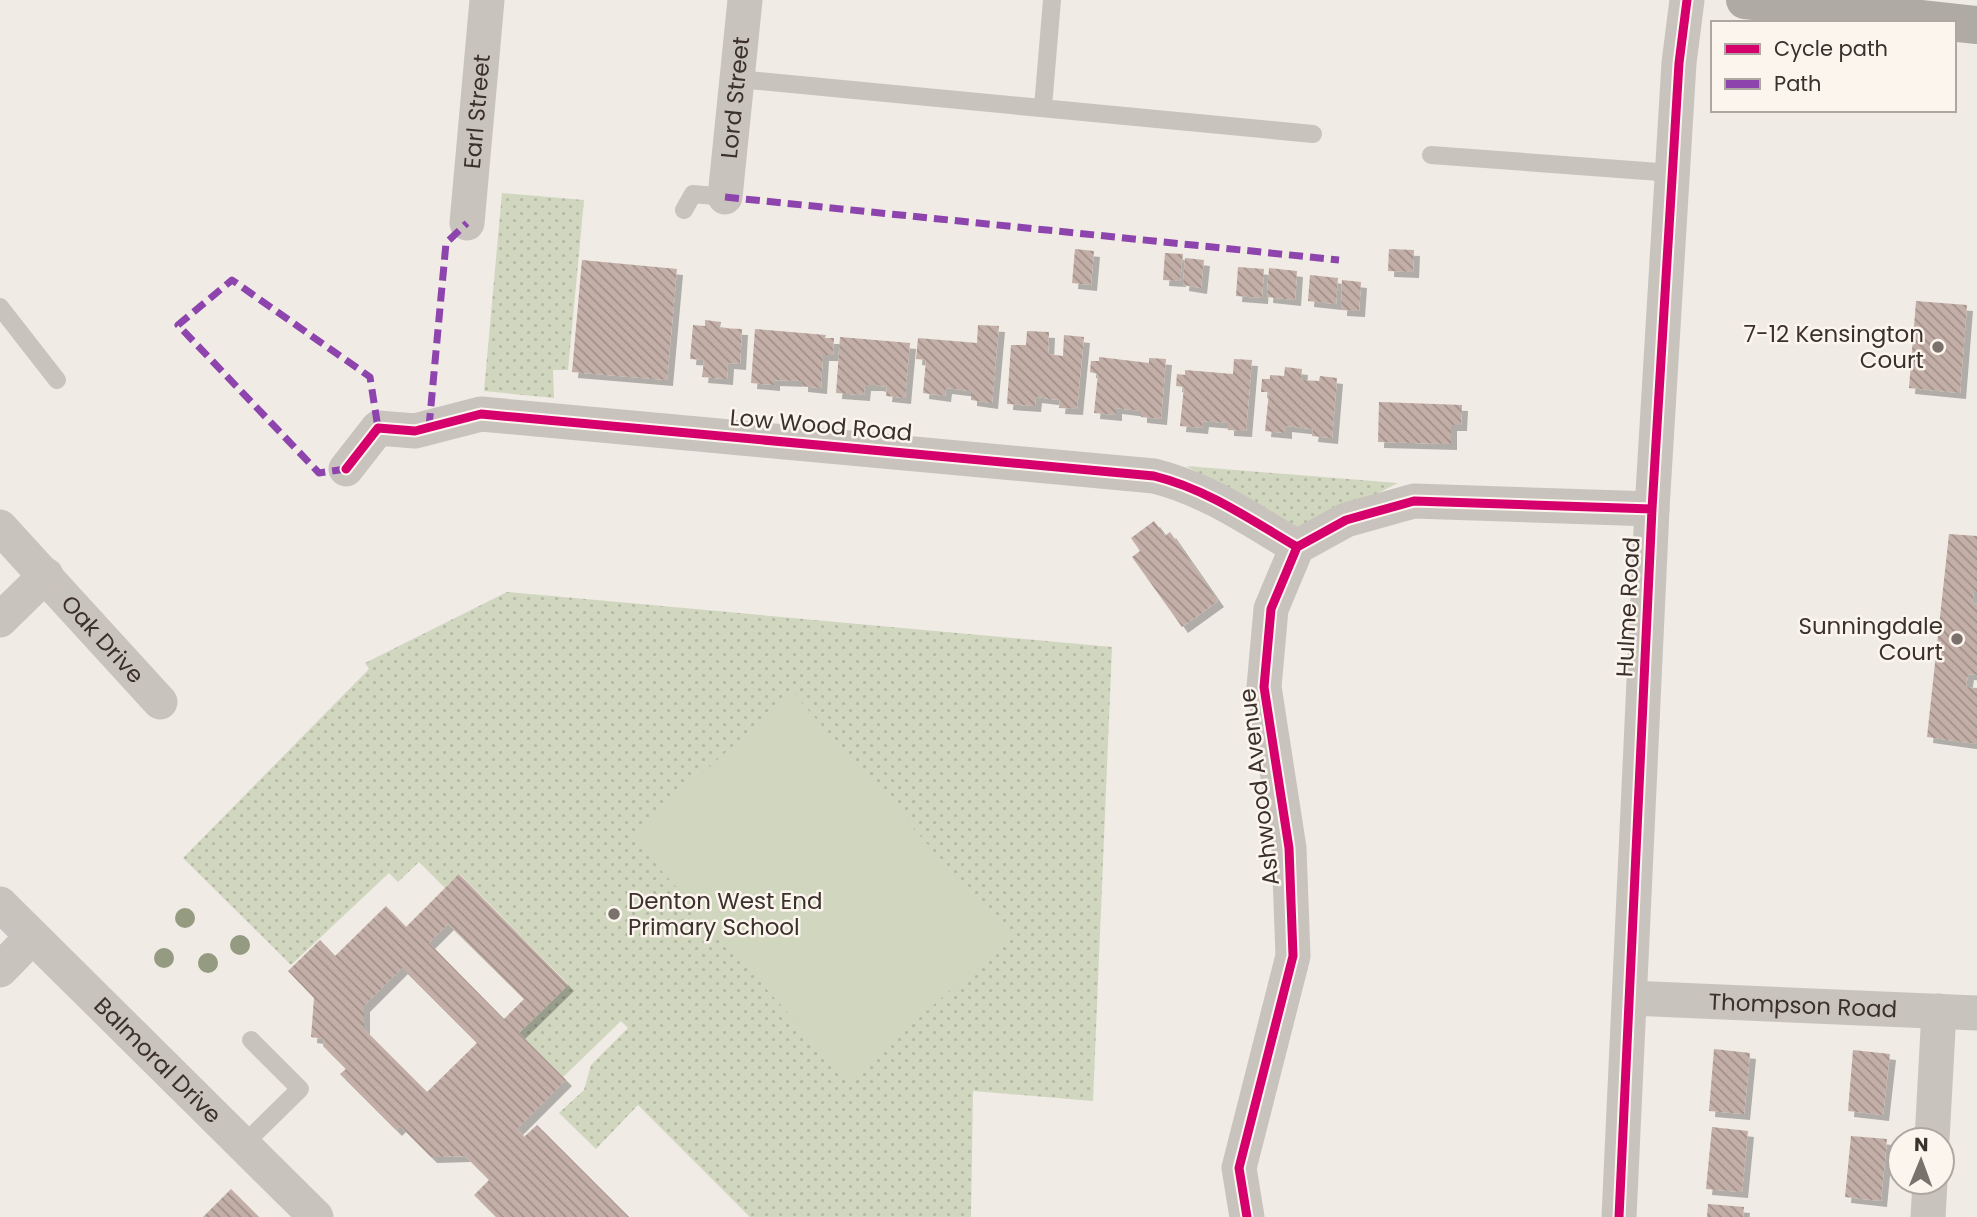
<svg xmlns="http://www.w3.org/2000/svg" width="1977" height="1217" viewBox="0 0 1977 1217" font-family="Poppins,sans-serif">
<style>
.green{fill:url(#green-dots)}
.pitch{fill:#d1d6bf}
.building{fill:url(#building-back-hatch);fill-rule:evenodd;filter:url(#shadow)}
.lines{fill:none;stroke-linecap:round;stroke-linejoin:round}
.lane{stroke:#c9c3be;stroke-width:18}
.street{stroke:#c9c3be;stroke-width:35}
.highway{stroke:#afaaa4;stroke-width:38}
.quiet{stroke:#8e44ad;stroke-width:7;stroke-dasharray:14 7;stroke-linecap:butt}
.cycleway-casing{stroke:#fbf5ee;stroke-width:13}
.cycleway{stroke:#d6006c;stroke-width:9}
.tree{fill:#959b80}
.poi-dot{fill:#7a716c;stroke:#fbf5ee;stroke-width:2.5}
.labels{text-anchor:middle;stroke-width:5;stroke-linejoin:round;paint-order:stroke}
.street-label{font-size:23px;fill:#3b302b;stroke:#fbf5ee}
.poi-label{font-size:23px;fill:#3b302b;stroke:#fbf5ee;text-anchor:end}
</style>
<defs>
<pattern id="green-dots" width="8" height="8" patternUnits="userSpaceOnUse" patternTransform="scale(1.75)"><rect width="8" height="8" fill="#d1d6bf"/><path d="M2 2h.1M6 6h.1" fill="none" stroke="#b4b8a4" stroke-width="1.8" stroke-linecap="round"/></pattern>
<pattern id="building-back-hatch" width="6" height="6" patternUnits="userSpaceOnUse" patternTransform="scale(1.75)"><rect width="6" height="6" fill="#c3afa7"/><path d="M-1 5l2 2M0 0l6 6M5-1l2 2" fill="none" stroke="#a08f88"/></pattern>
<filter id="shadow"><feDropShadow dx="6" dy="6" stdDeviation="0" flood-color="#0004"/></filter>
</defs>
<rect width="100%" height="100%" fill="#f0ebe5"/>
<!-- green -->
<path class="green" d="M 502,193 L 584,200 L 568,370 L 553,370 L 554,398 L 484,391 Z
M 1186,466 L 1398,483 L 1302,532 Z
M 507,592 L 1112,647 L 1093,1101 L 973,1091 L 971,1217 L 750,1217 L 638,1105 L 596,1149 L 559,1113 L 584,1090 L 591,1065 L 628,1028 L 621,1021 L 563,1077 L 519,1033 L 568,984 L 460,874 L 445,888 L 419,862 L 398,882 L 389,873 L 291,965 L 183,858 L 369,669 L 365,663 Z"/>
<!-- pitch -->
<path class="pitch" d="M 793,693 L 1010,937 L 848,1081 L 631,836 Z"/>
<!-- building -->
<path class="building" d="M 1075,249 L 1094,251 L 1091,285 L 1072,283 Z
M 1389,249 L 1414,250 L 1413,272 L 1388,271 Z
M 1165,253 L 1183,254 L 1180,281 L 1163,280 Z
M 1185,258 L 1204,260 L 1201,288 L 1183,285 Z
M 582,260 L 677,269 L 667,380 L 572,372 Z
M 1238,267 L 1264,269 L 1262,298 L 1236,296 Z
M 1269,268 L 1297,271 L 1295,300 L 1267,297 Z
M 1310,275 L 1338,278 L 1336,304 L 1308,301 Z
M 1342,280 L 1361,282 L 1359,311 L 1341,310 Z
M 1916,301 L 1967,305 L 1960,393 L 1909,388 Z
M 705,320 L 721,322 L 720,328 L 742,329 L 740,364 L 728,363 L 727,379 L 702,377 L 704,360 L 690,359 L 693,325 L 705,326 Z
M 978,325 L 999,326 L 992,403 L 971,400 L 971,391 L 946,388 L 945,396 L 923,393 L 926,360 L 916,359 L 918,338 L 977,343 Z
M 755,329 L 826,335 L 825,338 L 834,338 L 833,355 L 823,355 L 821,388 L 802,386 L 802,381 L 774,380 L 774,385 L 751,383 Z
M 1027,331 L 1049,332 L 1048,354 L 1063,356 L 1064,335 L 1084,337 L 1077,409 L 1059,408 L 1060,400 L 1036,397 L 1035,406 L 1007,404 L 1011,345 L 1026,345 Z
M 840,337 L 910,343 L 905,398 L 886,396 L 887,387 L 876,385 L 865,385 L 864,395 L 836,393 Z
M 1099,357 L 1149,363 L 1149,358 L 1166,359 L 1161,419 L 1141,417 L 1141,411 L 1116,408 L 1116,415 L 1094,413 L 1098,374 L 1090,372 L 1091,361 L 1099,361 Z
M 1234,359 L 1252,360 L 1246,431 L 1228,430 L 1228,423 L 1215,422 L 1203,421 L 1202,428 L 1180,426 L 1184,387 L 1176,386 L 1177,374 L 1185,375 L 1185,370 L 1233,374 Z
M 1285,367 L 1302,369 L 1301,380 L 1319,381 L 1320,376 L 1337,378 L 1332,438 L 1312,436 L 1313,429 L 1286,426 L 1286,433 L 1265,431 L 1269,392 L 1261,392 L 1262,379 L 1270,379 L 1270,375 L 1284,376 Z
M 1379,402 L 1462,405 L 1461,425 L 1451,425 L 1451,444 L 1378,442 Z
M 1154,521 L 1165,536 L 1170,532 L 1218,601 L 1182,627 L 1132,557 L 1140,551 L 1131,538 Z
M 1949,534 L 1977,536 L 1977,592 L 1974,592 L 1972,603 L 1977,604 L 1977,675 L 1968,674 L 1966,687 L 1977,688 L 1977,744 L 1927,737 Z
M 459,874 L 568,985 L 519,1033 L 566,1080 L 517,1129 L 524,1137 L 537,1125 L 629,1217 L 496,1217 L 474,1195 L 489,1180 L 465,1156 L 431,1157 L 400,1126 L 396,1130 L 340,1074 L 346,1069 L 323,1046 L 324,1039 L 311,1037 L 314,998 L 288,971 L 320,940 L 335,956 L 386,906 L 406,927 ZM 448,924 L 524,999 L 504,1019 L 429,943 ZM 402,968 L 477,1043 L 427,1092 L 364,1029 L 364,1006 Z
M 1714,1049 L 1750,1053 L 1744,1114 L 1709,1111 Z
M 1853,1050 L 1890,1054 L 1883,1115 L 1848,1111 Z
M 1712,1127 L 1748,1131 L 1742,1192 L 1706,1189 Z
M 1851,1136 L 1887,1139 L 1881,1201 L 1845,1197 Z
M 231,1189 L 259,1217 L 203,1217 Z
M 1708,1204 L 1744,1207 L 1743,1217 L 1707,1217 Z"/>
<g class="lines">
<!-- lane -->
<path class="lane" d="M 738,79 L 1313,134
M 1043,107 L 1052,0
M 1431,155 L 1673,173
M 684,210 L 693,194 L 725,197
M 0,307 L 57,380
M 243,1145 L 300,1089 L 251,1040"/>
<!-- street -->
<g class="street">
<path id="s1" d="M 725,197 L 745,0"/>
<path id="s2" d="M 467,223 L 487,0"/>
<path d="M 346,469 L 378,428 L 415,431 L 481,414 L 1154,476 C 1207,489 1251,520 1297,547"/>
<path id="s3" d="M 0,527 L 160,702"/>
<path d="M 0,620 L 46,575"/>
<path id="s4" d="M 0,904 L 316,1217"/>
<path d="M 0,970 L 32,937"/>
<path id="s5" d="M 1630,998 L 1977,1013"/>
<path d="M 1932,1140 L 1939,1011"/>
<path d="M 1247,1217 L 1239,1168 L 1293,956 L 1289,848 L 1264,687 L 1271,609 L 1297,547 L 1346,520 L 1414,501 L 1652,509"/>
<path d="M 1619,1217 L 1652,509 L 1679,63 L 1687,0"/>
<path d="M 1928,1217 L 1930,1182"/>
</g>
<!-- highway -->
<path class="highway" d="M 1745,0 L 1977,25"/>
<!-- quiet -->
<path class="quiet" d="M 725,197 L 1339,260
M 429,427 L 446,243 L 467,223
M 346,469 L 319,473 L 178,325 L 232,280 L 370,377 L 378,428"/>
<defs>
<path id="cycleway" d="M 346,469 L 378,428 L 415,431 L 481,414 L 1154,476 C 1207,489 1251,520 1297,547
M 1247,1217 L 1239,1168 L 1293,956 L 1289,848 L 1264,687 L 1271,609 L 1297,547 L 1346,520 L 1414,501 L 1652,509
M 1619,1217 L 1652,509 L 1679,63 L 1687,0"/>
</defs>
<!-- cycleway casing -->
<use href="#cycleway" class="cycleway-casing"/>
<!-- cycleway -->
<use href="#cycleway" class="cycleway"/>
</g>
<!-- trees -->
<g class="tree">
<circle cx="185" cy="918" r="10"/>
<circle cx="240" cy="945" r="10"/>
<circle cx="164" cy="958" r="10"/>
<circle cx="208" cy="963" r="10"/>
</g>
<!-- markers -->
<g class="poi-dot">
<circle cx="1938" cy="347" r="7"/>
<circle cx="1957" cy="639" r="7"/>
<circle cx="614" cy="914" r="7"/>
</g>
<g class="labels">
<!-- street labels -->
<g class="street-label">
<text dy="8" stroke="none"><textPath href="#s1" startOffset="100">Lord Street</textPath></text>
<text dy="8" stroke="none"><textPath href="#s2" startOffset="112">Earl Street</textPath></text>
<text transform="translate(821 425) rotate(5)" y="8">Low Wood Road</text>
<text transform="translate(1628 607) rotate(-87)" y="8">Hulme Road</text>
<text dy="8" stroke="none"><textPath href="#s3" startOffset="152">Oak Drive</textPath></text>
<text transform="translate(1259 787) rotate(-97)" y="8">Ashwood Avenue</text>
<text dy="8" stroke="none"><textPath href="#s5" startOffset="173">Thompson Road</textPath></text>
<text dy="8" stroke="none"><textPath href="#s4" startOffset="222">Balmoral Drive</textPath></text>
</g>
<!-- poi labels -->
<g class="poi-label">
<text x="1924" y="342">7-12 Kensington<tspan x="1924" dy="26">Court</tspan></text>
<text x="1943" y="634">Sunningdale<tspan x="1943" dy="26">Court</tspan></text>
<text x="628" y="909" text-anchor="start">Denton West End<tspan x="628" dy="26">Primary School</tspan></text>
</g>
</g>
<!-- legend -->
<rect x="1711" y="21" width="245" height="91" fill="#fbf5ee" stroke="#aea6a0" stroke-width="2"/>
<rect x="1725" y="44" width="35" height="10" fill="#d6006c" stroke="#aea6a0" stroke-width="2"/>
<text x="1774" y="56" font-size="21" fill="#3b302b">Cycle path</text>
<rect x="1725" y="79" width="35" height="10" fill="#8e44ad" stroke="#aea6a0" stroke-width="2"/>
<text x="1774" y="91" font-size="21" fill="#3b302b">Path</text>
<!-- north arrow -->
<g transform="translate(1921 1161) rotate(1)"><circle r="33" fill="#fbf5ee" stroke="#aea6a0" stroke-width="2"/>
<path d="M0-5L12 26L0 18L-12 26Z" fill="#7a716c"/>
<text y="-10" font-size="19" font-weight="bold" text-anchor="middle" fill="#3b302b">N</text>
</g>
</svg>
